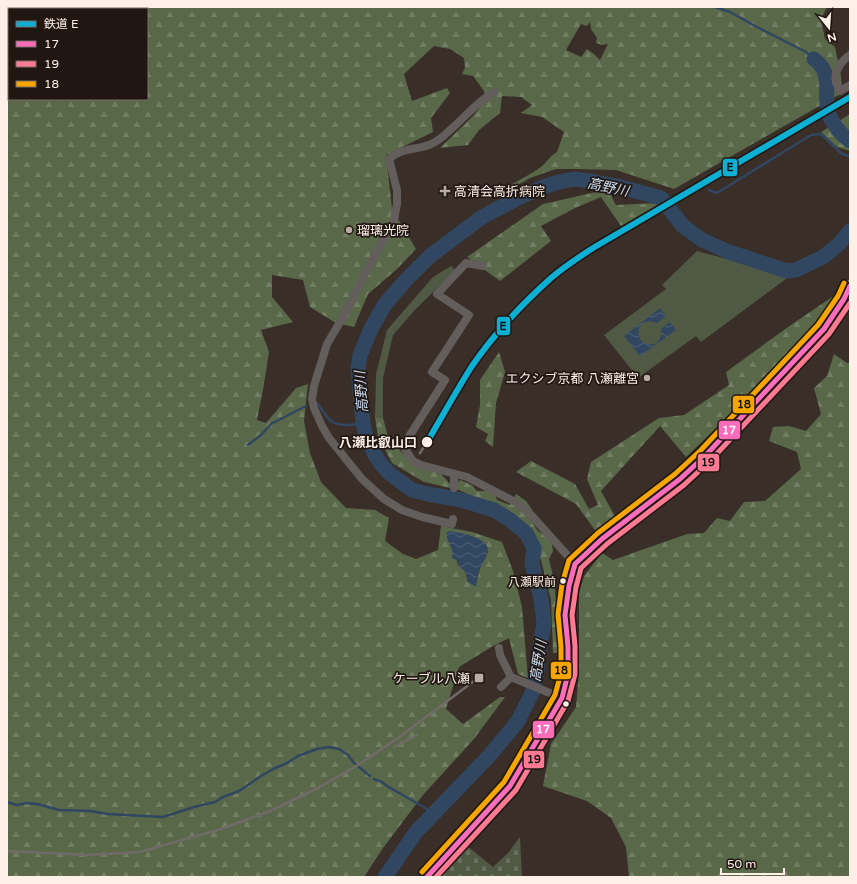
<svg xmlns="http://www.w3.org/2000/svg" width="857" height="884" viewBox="0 0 857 884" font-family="'Varela Round','Noto Sans JP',sans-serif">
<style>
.green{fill:#4f5943}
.forest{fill:url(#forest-firs);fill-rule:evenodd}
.cemetery{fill:url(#cemetery-stones)}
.water{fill:url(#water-waves)}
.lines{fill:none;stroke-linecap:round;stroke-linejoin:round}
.stream{stroke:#314761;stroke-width:2.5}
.river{stroke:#314761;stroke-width:15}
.minor{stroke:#635e5b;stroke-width:8}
.trunk{stroke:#6f6964;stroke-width:13}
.rail{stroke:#706b68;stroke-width:2.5}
.bus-1-casing{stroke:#211712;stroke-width:8}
.bus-2-casing{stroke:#211712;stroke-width:8}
.bus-3-casing{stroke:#211712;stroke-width:8}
.bus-1{stroke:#fb6dba;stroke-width:5}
.bus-2{stroke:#fe7a93;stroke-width:5}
.bus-3{stroke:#f7a600;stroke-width:5}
.rail-1-casing{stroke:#211712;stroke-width:9}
.rail-1{stroke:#0dafd3;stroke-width:6}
.poi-dot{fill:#b9aca5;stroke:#211712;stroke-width:1.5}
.stop-dot{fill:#fef0e9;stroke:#211712;stroke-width:1.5}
.labels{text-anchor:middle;stroke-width:3.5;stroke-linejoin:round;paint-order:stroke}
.bus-label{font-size:12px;fill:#fef0e9;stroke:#211712;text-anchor:end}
.poi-label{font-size:13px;fill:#fef0e9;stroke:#211712;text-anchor:start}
.stop-label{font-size:13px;font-weight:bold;fill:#fef0e9;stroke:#211712;text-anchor:end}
.water-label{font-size:14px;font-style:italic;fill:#ccdff4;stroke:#211712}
.line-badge{stroke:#211712;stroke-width:1.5}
.badge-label{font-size:11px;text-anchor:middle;font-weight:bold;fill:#fff}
.pale-badge-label{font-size:11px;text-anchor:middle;font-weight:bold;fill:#111}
</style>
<defs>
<pattern id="forest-firs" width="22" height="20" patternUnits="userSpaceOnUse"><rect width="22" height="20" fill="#586849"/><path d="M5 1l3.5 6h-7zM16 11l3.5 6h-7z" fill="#717e63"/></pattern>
<pattern id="cemetery-stones" width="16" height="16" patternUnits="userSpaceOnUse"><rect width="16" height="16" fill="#4f5943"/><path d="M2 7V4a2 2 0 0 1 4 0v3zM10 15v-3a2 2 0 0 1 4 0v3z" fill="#69715e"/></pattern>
<pattern id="water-waves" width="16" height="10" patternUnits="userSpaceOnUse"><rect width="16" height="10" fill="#314761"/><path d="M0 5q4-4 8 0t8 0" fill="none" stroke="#506278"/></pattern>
</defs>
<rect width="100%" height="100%" fill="#392e28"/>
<!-- green -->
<path class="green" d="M 697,251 L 790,276 L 701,342 L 696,336 L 638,378 L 604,335 L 666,289 L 662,285 Z
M 451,266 L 455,270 L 414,311 L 393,335 L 383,378 L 383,418 L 375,417 L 376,374 L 387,330 L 433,277 Z"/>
<!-- forest -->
<path class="forest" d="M 7,7 L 827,7 L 821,19 L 825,39 L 835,47 L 841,76 L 842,93 L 674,189 L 616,170 L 576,169 L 556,169 L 530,178 L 507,191 L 505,188 C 517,181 530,175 541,167 C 547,162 550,156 557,152 L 564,132 L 542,117 L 521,113 L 532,105 L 521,97 L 502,96 L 500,113 L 479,130 L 468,145 L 440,148 L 474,115 L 485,101 L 484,91 L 473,76 L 462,74 L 465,68 L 464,58 L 450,49 L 434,46 L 404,74 L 412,101 L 447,88 L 450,93 L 431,118 L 433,132 L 386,155 L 392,209 L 416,249 L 397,269 L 368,294 L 354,327 L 336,323 L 310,307 L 303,280 L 272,275 L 272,297 L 293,322 L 261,330 L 269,352 L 263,390 L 257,420 L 266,423 L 296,388 L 308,384 L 304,421 L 310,453 L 321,482 L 346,508 L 375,510 L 389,518 L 385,541 L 403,554 L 416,559 L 438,550 L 441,526 L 472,532 L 502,542 L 513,571 L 522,607 L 528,678 L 518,674 L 509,638 L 493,646 L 459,667 L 446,709 L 463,724 L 500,697 L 505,697 L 474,739 L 423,795 L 383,848 L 364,877 L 7,877 ZM 9,9 L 147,9 L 147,99 L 9,99 ZM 590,22 L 591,29 L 597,38 L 596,43 L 602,45 L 608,44 L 600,60 L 594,54 L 587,49 L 581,57 L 566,50 L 581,24 L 587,26 ZM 482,541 L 487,548 L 488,552 L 480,568 L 476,584 L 468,582 L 465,571 L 459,566 L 456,559 L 450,544 Z
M 850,114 L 850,151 L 837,147 L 821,132 Z
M 596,192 L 610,194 L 616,205 L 657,203 L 658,206 L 621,226 L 601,197 L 575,208 L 541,226 L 551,241 L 500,281 L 467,257 L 543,204 Z
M 835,295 L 811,331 L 758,388 L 686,457 L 660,426 L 601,491 L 615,516 L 597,533 L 576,504 L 516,472 L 531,461 L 575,484 L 589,509 L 598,505 L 587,479 L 591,462 L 659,418 L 684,415 L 729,385 L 726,372 L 788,327 Z
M 499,352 L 505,372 L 496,403 L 493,447 L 485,441 L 488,434 L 476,427 L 480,405 L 480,380 Z
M 834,354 L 847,363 L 850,363 L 850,877 L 629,877 L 626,847 L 611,818 L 587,801 L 543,786 L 551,744 L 576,707 L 579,672 L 579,593 L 584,576 L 602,553 L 613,560 L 687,534 L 704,533 L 717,518 L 730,521 L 744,502 L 765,501 L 801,469 L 797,452 L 769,441 L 773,427 L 789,426 L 806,431 L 821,414 L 814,388 L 827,376 Z
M 375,417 L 383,418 L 388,437 L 414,466 L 441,474 L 451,485 L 455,486 L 460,480 L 472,485 L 477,491 L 488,491 L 495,494 L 497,500 L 510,505 L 516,494 L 526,501 L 533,511 L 528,517 L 538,531 L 551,539 L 553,551 L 549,559 L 554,580 L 561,653 L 553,653 L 551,600 L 541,560 L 528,533 L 507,512 L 459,490 L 424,482 L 392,463 L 378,437 Z"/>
<!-- cemetery -->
<path class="cemetery" d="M 520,837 L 522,877 L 439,877 L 466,845 L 493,867 L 508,853 Z"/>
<!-- water -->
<path class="water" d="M 660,308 L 666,316 L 657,323 C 652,321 647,320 642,324 C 636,330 638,342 647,344 C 657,347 663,337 661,329 L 670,322 L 676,330 L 640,356 L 624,336 Z
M 450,531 C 460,533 490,537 488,552 C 487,556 483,562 481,566 C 478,572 476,580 476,587 L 468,582 L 465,571 L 459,566 L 458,561 L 452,558 C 453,553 452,549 450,545 C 448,540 446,538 447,532 Z"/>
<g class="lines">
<!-- stream -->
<path class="stream" d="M 715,7 L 730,12 L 757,27 L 806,52 L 814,59
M 709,190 L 717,193 L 811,135 L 821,134 L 841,153 L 850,157
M 317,403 C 321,408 326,417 331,421 C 339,427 353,425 363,423
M 248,445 L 262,434 L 271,424 L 306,406
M 359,767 L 370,776
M 374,779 L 382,782 L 387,786 L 434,813
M 7,802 L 17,805 L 26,803 L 37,804 L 59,810 L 90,811 L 108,814 L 163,817 L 194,807 L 215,802 L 223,797 L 239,791 L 261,776 L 273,769 L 287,763 L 298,756 L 317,749 L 329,747 L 339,749 L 348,755 L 353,762 L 358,766"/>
<!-- river -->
<path class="river" d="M 814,59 C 819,63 824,68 825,74 C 828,84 826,94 827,105 C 828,119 839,133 850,141
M 385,877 L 416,832 L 490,755 L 518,721 L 533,691 L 537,671 L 539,652 L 544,623 L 541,598 L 532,564 L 534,548 L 526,533 L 510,520 L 494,510 L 461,500 L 428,494 L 412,490 L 389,473 L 381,464 L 375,455 L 366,436 L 363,423 L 358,369 L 360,355 L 371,329 L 385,304 L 407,279 L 430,256 L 482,217 L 518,198 L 543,187 L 559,182 L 574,179 L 591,181 L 621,187 L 661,198 L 683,226 L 702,240 L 729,252 L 787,271 L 796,270 L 823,257 L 839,244 L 850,231"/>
<!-- minor -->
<path class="minor" d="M 850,55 C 842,60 833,72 836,82 C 836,85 839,88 840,91 L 850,85
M 483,266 L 466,263 L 437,294 L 469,315 L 432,372 L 445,380 L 403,446 L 413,461 L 421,465 L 467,477 L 517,503 L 532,516 L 575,564
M 454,488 L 454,474
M 453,519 L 452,524 L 422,517 L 402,510 L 384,499 L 362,479 L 329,438 L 322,426 L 314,408 L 312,399 L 314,386 L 327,344 L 346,312 L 369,266 L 394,220 L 397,204 L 397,190 L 389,159 C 400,148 416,150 429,145 C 437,142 444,136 450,130 C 464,118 477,102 494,92
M 499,648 L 500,655 L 511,677 L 562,698
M 501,687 L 511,677"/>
<!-- trunk -->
<path class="trunk" d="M 427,877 L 510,786 L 562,698 L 568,674 L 568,647 L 565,615 L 569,586 L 575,564 L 602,539 L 680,479 L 706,455 L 824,329 L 844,299 L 850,286"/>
<!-- rail -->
<path class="rail" d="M 420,453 L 427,442
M 394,747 L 417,735
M 7,851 L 86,855 L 140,852 L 221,829 L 270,811 L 314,790 L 355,767 L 398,738 L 474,681"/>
<defs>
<path id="bus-1" d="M 427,877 L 510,786 L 562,698 L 568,674 L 568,647 L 565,615 L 569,586 L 575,564 L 602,539 L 680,479 L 706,455 L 824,329 L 844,299 L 850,286"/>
<path id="bus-2" d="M 436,877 L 516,790 L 568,701 L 575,674 L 575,646 L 572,615 L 576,587 L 581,568 L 607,544 L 684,485 L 711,460 L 829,334 L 850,303"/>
<path id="bus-3" d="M 422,872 L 504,782 L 555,695 L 561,673 L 561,647 L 558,614 L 562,584 L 569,560 L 598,533 L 675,474 L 701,450 L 818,325 L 838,296 L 844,283"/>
</defs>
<!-- bus-1 casing -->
<use href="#bus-1" class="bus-1-casing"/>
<!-- bus-2 casing -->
<use href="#bus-2" class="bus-2-casing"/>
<!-- bus-3 casing -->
<use href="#bus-3" class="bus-3-casing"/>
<!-- bus-1 -->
<use href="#bus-1" class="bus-1"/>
<!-- bus-2 -->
<use href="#bus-2" class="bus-2"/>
<!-- bus-3 -->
<use href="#bus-3" class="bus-3"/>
<defs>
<path id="rail-1" d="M 427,442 C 442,417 456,391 472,366 C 494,334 522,304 551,278 C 564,267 579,257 593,248 L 850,97"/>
</defs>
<!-- rail-1 casing -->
<use href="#rail-1" class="rail-1-casing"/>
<!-- rail-1 -->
<use href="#rail-1" class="rail-1"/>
</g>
<!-- markers -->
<g class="poi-dot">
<path d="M443 185h4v4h4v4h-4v4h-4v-4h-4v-4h4z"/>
<circle cx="349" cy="230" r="4"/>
<circle cx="647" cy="378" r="4"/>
<rect x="474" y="673" width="10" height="10" rx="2"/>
</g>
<g class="stop-dot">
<circle cx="427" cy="442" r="6"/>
<circle cx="563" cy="581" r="3.5"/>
<circle cx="566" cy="704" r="3.5"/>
</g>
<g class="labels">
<!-- bus labels -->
<g class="bus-label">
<text x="556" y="586">八瀬駅前</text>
</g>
<!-- poi labels -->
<g class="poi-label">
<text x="454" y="196">高清会高折病院</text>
<text x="357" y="235">瑠璃光院</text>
<text x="639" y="383" text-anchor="end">エクシブ京都 八瀬離宮</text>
<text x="470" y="683" text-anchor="end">ケーブル八瀬</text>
</g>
<!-- stop labels -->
<g class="stop-label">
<text x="417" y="447">八瀬比叡山口</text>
</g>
<!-- water labels -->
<g class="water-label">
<text transform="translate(608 187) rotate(12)" y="5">高野川</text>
<text transform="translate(361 392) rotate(-94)" y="5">高野川</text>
<text transform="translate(538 661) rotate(-81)" y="5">高野川</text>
</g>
</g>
<g class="line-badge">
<rect x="722" y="158" width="16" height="19" rx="4" fill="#0dafd3"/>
<rect x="496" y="316" width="15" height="20" rx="4" fill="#0dafd3"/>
<rect x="732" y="395" width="23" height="19" rx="4" fill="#f7a600"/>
<rect x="718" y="420" width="23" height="20" rx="4" fill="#fb6dba"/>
<rect x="697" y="453" width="23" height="19" rx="4" fill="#fe7a93"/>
<rect x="550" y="661" width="22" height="19" rx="4" fill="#f7a600"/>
<rect x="532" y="720" width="23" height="19" rx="4" fill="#fb6dba"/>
<rect x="523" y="750" width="22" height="19" rx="4" fill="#fe7a93"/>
</g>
<g class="badge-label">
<text x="729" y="434">17</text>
<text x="543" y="733">17</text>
</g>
<g class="pale-badge-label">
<text x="730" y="171">E</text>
<text x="503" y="330">E</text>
<text x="744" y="408">18</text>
<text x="708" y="466">19</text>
<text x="561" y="674">18</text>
<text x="534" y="763">19</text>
</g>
<!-- border -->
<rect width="857" height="884" fill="none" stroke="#fef0e9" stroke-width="16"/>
<!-- legend -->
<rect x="8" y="8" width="140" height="92" fill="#211712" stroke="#796e68"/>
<rect x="16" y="21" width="20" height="6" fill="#0dafd3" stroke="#796e68"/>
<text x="44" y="28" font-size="12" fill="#fef0e9">鉄道 E</text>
<rect x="16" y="41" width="20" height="6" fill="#fb6dba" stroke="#796e68"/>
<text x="44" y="48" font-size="12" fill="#fef0e9">17</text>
<rect x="16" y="61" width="20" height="6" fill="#fe7a93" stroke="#796e68"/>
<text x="44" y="68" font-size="12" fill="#fef0e9">19</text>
<rect x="16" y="81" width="20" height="6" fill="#f7a600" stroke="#796e68"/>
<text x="44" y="88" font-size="12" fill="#fef0e9">18</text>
<!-- north arrow -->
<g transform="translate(829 28) rotate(163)" stroke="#211712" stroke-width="3" paint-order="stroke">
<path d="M0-3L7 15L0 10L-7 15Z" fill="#fef0e9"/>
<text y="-6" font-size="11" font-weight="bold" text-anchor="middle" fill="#fef0e9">N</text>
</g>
<!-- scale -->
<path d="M721 868v6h63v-6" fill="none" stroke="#fef0e9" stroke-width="2"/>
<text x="727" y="868" font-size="12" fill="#fef0e9" stroke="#211712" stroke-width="3" paint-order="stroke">50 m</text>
</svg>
